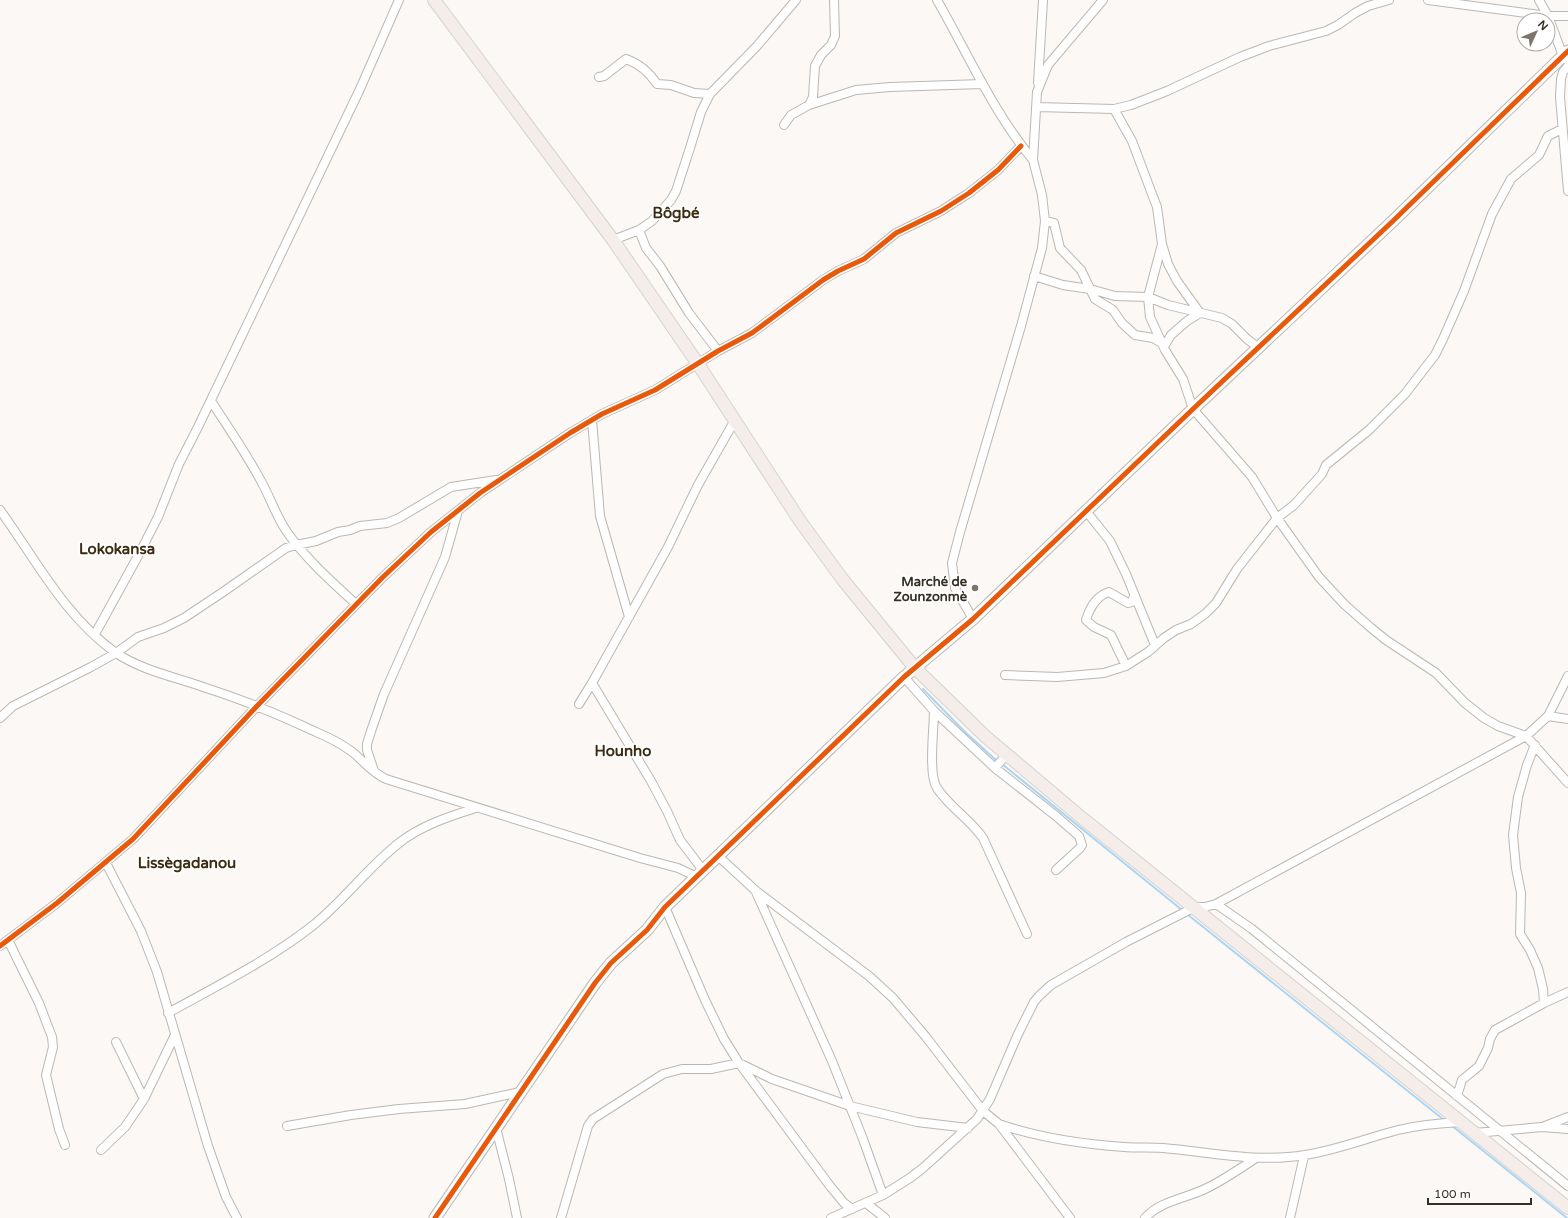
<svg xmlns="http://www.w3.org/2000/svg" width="1568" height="1218" viewBox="0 0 1568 1218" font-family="'Varela Round',sans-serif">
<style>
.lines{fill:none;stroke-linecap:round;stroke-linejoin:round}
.stream{stroke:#abd5f5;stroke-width:2}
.street-casing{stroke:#bcb8b1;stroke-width:10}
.secondary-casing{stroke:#bcb8b1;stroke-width:13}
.primary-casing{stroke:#d5d3cf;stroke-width:14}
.street{stroke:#fefefe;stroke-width:8}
.secondary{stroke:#fefefe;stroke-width:11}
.primary{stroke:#f5ede9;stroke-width:12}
.cycleway-casing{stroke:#fff;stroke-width:8}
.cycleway{stroke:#e8590c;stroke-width:5}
.poi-dot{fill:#7b756c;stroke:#fff;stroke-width:1.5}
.labels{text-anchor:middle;stroke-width:3.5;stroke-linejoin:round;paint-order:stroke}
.poi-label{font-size:13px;font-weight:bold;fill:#362e22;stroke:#fff;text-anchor:end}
.quarter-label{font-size:15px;font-weight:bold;fill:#3b2b11;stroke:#fff}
</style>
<rect width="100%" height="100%" fill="#fbf8f5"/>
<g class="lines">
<!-- stream -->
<path class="stream" d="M 923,689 L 964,731 L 998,762
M 1002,764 L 1182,910
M 1187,914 L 1444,1120
M 1451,1125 L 1567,1218"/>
<defs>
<path id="street" d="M 937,0 C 968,54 993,112 1033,160
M 1428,0 L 1548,16 L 1568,16
M 1539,0 L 1548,16 L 1563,56 L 1568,61
M 1568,66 L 1563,72 L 1561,79 L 1560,97 L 1568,191
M 599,77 L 604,76 L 626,59 C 640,64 649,72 657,84 L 671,85 L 694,93 L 710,94
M 1038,83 L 1043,0
M 809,105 L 856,90 L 890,87 L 982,84
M 1036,107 L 1114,109 L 1131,105 L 1167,91 L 1240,57 L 1269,46 L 1326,31 L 1338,25 L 1355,13 L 1368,6 L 1389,0
M 784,125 L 791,115 L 809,105 L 813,97 L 815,66 L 821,55 L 831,45 L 835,36 L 834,0
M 1045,221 L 1054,223 L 1060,248 L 1081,270 L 1095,299 L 1113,310 L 1122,323 L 1135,335 L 1153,338 L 1165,345 L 1171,335 L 1187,321 L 1200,313 L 1177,281 L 1168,264 L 1162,244 L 1157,207 L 1152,194 L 1132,141 L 1114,109
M 639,230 L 646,248 L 660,266 L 689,313 L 718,351
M 613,240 L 639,230 L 652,221 L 671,200 L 676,191 L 690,148 L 701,112 L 710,94 L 757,46 L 796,0
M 1162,244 L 1148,297 L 1150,317 L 1165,350 L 1183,379 L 1193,409 L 1252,477 L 1277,518 L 1319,577 L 1344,604 L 1370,627 L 1386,640 L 1436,673 L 1465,703 L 1484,718 L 1498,726 L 1526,736 L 1568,783
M 1034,276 L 1063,285 L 1090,289 L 1115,296 L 1148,297 L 1168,305 L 1222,318 L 1232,324 L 1247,339 L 1259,348
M 211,401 C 228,427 246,453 261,481 C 270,497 276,516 287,532 C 306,559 332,582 356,604
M 592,420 L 600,516 L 629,617
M 0,510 C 36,560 65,617 116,653 C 143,671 176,677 206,688 C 244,700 280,715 316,732 C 328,737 340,743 351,751 C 363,760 371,772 386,779 L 640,858 L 678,868 L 695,876
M 1086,511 L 1110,541 L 1126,574 L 1155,645
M 973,619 L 955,588 L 952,563 L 960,532 L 1021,326 L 1042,248 L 1045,221 L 1042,195 L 1033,160 L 1037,92 L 1048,65 L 1103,0
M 95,634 L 138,556 L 158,517 L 179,464 L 198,427 L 360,89 L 399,0
M 1126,666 L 1111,635 L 1094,627 L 1086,620 C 1090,607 1096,596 1109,592 L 1128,603 L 1132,602 L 1134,596
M 1005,675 L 1057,677 L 1104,673 L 1126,666 L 1148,652 L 1164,638 L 1176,630 L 1191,624 L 1205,614 L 1216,603 L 1237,569 L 1277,518 L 1294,505 L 1322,474 L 1326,465 L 1369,430 L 1405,394 L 1418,377 L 1435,355 L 1443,339 L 1464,291 L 1492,214 L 1511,179 L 1539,155 L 1548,136 L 1562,129
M 904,677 L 934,711 L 995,768 L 1056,816 L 1079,836 L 1082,845 L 1080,848 L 1056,870
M 592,683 L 651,781 L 667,811 L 680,840 L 702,869
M 579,704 L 592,683 L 668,547 L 698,485 L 735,420
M 934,711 C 934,728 928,775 937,788 C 949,807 970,819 983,838 L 1027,934
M 1548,716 L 1568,719
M 0,718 L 13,706 L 91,667 L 116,653 L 138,637 L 164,628 L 184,618 L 223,592 L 286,548 L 296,545 L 316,541 L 338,532 L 350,530 L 360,526 L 387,523 L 399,518 L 451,487 L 496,480
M 1535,745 L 1527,765 L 1518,797 L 1513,835 L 1516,868 L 1521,893 L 1520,934 L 1530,950 L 1538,968 L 1543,989 L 1544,1003
M 995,768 L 1006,755
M 374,771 L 367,750 L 367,744 L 371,731 L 384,694 L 445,557 L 458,511
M 717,855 L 756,891 L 869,976 L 893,998 L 926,1037 L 983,1111 L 999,1124 L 1070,1218
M 106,863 L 141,931 L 157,972 L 208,1146 L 226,1197 L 237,1218
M 756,892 L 832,1061 L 863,1139 L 883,1195
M 1216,904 L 1252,929 L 1568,1186
M 665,907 L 705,1000 L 724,1039 L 739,1063 L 830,1186 L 844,1203 L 852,1209
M 8,940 L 39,1003 L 52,1037 L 53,1047 L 46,1075 L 59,1129 L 65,1145
M 0,946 L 57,903 L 133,839 L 257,706 L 383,577 L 431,532 L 480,493 L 570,433 L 602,414 L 655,390 L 718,351 L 752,333 L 823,280 L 838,271 L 864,259 L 896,233 L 941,211 L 969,193 L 998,170 L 1021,146
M 168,1013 C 217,986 267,961 311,927 C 343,902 367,868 399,843 C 420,826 450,816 476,808
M 116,1042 L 144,1099
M 1457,1096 L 1462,1080 L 1479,1066 L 1488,1048 L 1490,1039 L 1495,1030 L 1544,1003 L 1568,992
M 999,1124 C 1039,1138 1081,1144 1124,1147 C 1137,1148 1150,1147 1163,1148 C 1210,1152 1257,1163 1305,1155 C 1337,1150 1367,1138 1398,1130 C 1419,1125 1440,1123 1461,1122
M 287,1126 L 351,1115 L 399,1109 L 465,1104 L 520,1092
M 1545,1126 L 1568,1117
M 496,1128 L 509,1179 L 517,1218
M 1475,1133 L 1542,1127 L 1568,1129
M 101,1150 L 125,1127 L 144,1099 L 175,1035
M 866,1203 L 885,1218
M 561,1218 L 588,1126 L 593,1119 L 663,1074 L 682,1069 L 711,1069 L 739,1063 L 772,1079 L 850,1106 L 917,1122 L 968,1128
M 831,1218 L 883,1195 L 910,1178 L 923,1168 L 977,1119 L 990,1099 L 1018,1034 L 1034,1002 L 1039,996 L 1051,985 L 1126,942 L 1195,907 L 1205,907 L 1216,904 L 1526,736 L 1548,716 L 1568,676
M 1145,1218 C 1161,1200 1189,1198 1209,1187 C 1225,1179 1241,1168 1256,1158
M 1290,1218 L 1304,1156"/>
<path id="secondary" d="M 435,1218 L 595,983 L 611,963 L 647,930 L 665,907 L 904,677 L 973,619 L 1193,409 L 1394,220 L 1568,51"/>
<path id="primary" d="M 434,0 L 613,240 L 698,364 L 800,521 L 843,580 L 915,668 L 986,737 L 1082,818 L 1568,1208"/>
</defs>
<!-- street casing -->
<use href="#street" class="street-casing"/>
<!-- secondary casing -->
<use href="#secondary" class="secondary-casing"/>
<!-- primary casing -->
<use href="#primary" class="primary-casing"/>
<!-- street -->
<use href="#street" class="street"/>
<!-- secondary -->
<use href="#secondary" class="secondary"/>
<!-- primary -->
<use href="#primary" class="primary"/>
<defs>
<path id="cycleway" d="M 0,946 L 57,903 L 133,839 L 257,706 L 383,577 L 431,532 L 480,493 L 570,433 L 602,414 L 655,390 L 718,351 L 752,333 L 823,280 L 838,271 L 864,259 L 896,233 L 941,211 L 969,193 L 998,170 L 1021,146
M 435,1218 L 595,983 L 611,963 L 647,930 L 665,907 L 904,677 L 973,619 L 1193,409 L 1394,220 L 1568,51"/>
</defs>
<!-- cycleway casing -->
<use href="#cycleway" class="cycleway-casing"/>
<!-- cycleway -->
<use href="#cycleway" class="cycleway"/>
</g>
<!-- markers -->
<circle class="poi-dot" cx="975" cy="588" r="4"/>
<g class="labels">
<!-- poi labels -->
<g class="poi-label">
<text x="967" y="586">Marché de<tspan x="967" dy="15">Zounzonmè</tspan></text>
</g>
<!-- quarter labels -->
<g class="quarter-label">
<text x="676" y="218">Bôgbé</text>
<text x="117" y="554">Lokokansa</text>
<text x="623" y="756">Hounho</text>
<text x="187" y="868">Lissègadanou</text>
</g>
</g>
<!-- north arrow -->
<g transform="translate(1536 32) rotate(46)"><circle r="19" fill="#ffffff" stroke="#afaba7"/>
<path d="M0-3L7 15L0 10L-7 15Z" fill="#7b756c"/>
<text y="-6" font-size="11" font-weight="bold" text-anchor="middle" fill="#362e22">N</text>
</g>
<!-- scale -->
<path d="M1428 1198v6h103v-6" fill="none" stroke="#362e22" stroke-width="2"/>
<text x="1434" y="1198" font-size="12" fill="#362e22" stroke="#ffffff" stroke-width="3" paint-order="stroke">100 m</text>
</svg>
